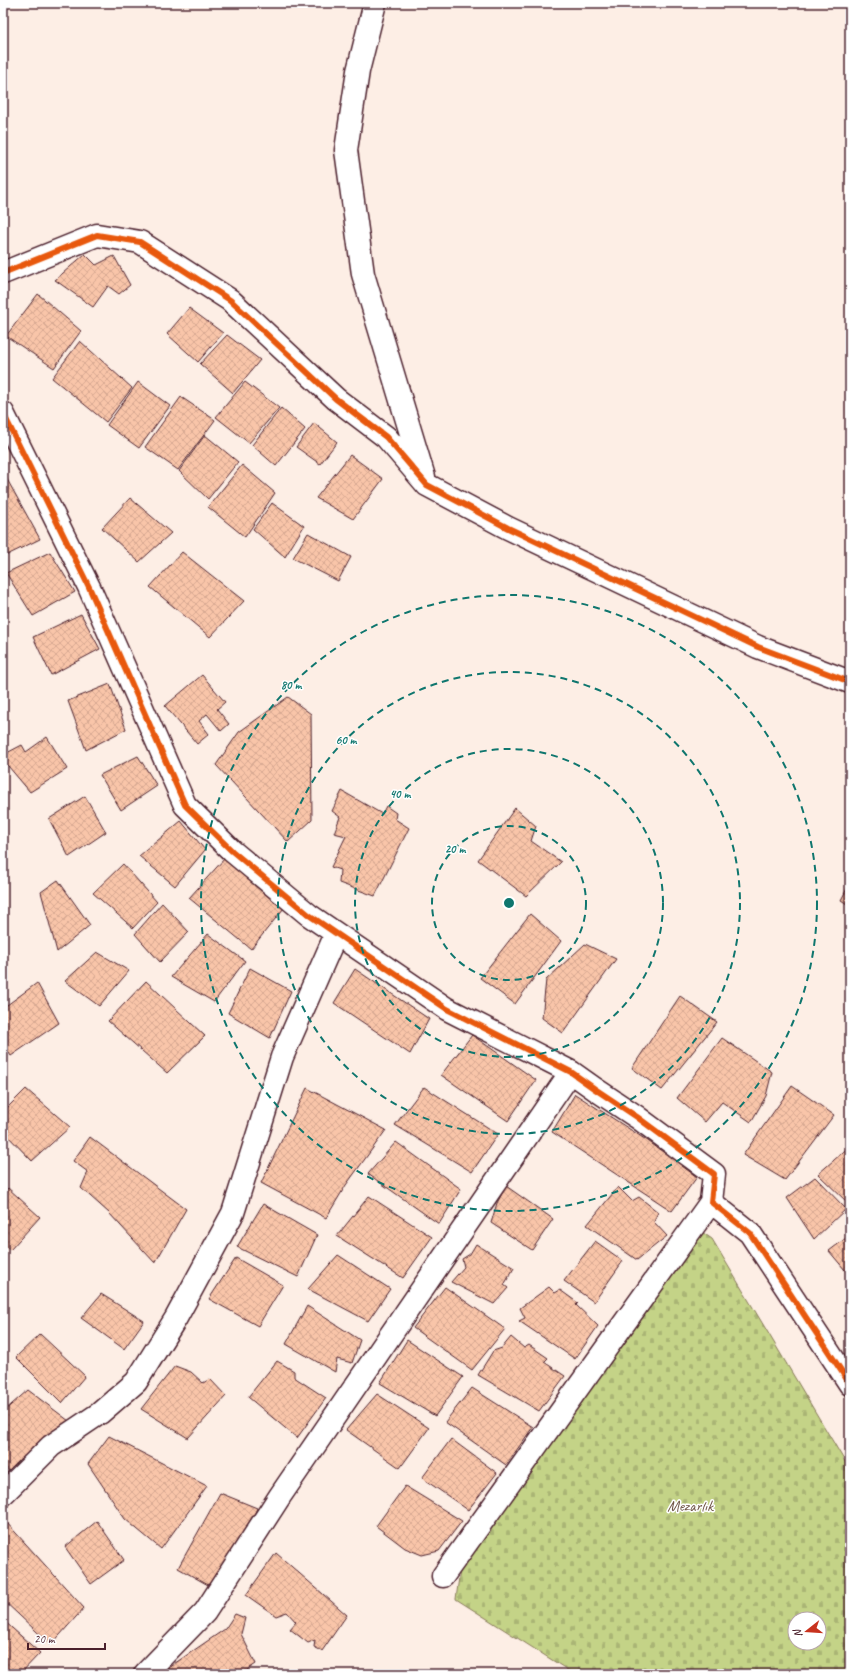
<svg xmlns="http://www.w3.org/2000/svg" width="853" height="1677" viewBox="0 0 853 1677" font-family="Caveat,sans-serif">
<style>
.cemetery{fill:url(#cemetery-stones);stroke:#877959;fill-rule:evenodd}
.building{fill:url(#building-cross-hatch);stroke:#4a1f2b}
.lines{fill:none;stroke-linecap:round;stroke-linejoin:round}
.minor-casing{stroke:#4a1f2b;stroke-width:25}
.minor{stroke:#fff;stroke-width:22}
.cycleway-casing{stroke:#fff;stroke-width:8}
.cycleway{stroke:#e8590c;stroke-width:6}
.ring{fill:none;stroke:#0f766e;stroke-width:2;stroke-dasharray:7 5}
.labels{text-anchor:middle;stroke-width:3;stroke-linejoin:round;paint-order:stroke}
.park-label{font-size:16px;fill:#6f5547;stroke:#fff}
.centre{fill:#0f766e;stroke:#fff;stroke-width:2}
.ring-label{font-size:12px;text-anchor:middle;font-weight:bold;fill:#0f766e;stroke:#fff;stroke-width:3;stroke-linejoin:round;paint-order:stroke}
</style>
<defs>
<pattern id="cemetery-stones" width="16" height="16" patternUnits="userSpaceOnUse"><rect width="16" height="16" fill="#c4d387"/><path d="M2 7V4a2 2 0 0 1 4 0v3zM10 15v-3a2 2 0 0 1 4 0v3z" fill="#aab575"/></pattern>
<pattern id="building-cross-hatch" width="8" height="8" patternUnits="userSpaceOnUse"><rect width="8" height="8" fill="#f9c5a9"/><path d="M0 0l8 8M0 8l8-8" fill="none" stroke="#d7a992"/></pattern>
</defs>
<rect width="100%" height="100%" fill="#fdeee5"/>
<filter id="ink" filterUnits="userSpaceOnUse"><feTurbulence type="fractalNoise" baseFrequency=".025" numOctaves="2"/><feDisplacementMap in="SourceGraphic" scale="8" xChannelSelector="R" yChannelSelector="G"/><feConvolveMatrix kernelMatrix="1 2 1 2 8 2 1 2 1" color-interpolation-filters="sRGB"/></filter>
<g filter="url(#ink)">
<!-- cemetery -->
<path class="cemetery" d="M 696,1228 L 712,1239 L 850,1470 L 850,1674 L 574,1674 L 456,1599 L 460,1570 ZM 795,1619 L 819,1619 L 819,1643 L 795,1643 Z"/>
<!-- building -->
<path class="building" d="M 85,254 L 96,265 L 114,256 L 130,285 L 119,294 L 108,286 L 93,307 L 55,280 Z
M 38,294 L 81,331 L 54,368 L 6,336 Z
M 189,308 L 223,333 L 198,362 L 167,334 Z
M 227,335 L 260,360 L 233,393 L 200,364 Z
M 80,341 L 132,388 L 106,422 L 52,378 Z
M 138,382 L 170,406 L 139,448 L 107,425 Z
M 245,382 L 279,408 L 249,443 L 216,417 Z
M 181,397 L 215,420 L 178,470 L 145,447 Z
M 281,408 L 305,429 L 276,466 L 252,445 Z
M 314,423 L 337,442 L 320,464 L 296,447 Z
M 205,435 L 238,462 L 208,499 L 179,471 Z
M 350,455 L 383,479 L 353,519 L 316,498 Z
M 242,465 L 275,493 L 245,537 L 208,507 Z
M 3,472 L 40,539 L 3,557 Z
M 130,498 L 171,533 L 139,562 L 102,528 Z
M 272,503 L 304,526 L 285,557 L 253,529 Z
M 308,533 L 351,557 L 338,581 L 293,558 Z
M 50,552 L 75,592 L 33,616 L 6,573 Z
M 182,552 L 244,601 L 210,637 L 150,587 Z
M 81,614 L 100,649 L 51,675 L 33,637 Z
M 202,675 L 225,702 L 217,709 L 229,724 L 221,731 L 207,714 L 199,721 L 209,734 L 197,744 L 165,706 Z
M 110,684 L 126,729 L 86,750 L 68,701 Z
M 288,697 L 311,714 L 312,820 L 288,842 L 216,765 L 239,732 Z
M 47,737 L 67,769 L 30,792 L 3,760 L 3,755 L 22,745 L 26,752 Z
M 138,756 L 157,786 L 121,810 L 100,775 Z
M 342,791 L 382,814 L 386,806 L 396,813 L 395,819 L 409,828 L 375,896 L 339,883 L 340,870 L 331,867 L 346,836 L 334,833 L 340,817 L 332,811 Z
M 85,796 L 106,832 L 69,857 L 49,819 Z
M 515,808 L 536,826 L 531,841 L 561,862 L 526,896 L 478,860 Z
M 181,821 L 205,850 L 175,886 L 139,856 Z
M 225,858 L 284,908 L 251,949 L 189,898 Z
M 123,864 L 157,902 L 133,928 L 93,893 Z
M 58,880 L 90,925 L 57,952 L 41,892 Z
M 850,883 L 850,906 L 841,900 Z
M 162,903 L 189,932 L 160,962 L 135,934 Z
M 530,914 L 561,941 L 515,1004 L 480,978 Z
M 208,934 L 245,961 L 214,1002 L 171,977 Z
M 585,944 L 616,959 L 563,1033 L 542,1018 L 546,980 Z
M 97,952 L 129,971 L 99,1006 L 65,981 Z
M 250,968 L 291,991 L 270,1038 L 228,1013 Z
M 355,969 L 429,1019 L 410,1054 L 334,1003 Z
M 146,981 L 205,1036 L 167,1073 L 108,1021 Z
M 37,983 L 59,1023 L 11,1056 L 3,1044 L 3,1008 Z
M 680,996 L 717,1022 L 662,1090 L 632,1068 Z
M 472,1035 L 536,1080 L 508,1121 L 441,1075 Z
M 722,1038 L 772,1072 L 766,1096 L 751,1122 L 722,1102 L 705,1122 L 677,1098 Z
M 792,1086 L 834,1115 L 785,1180 L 743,1155 Z
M 424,1087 L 498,1134 L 472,1172 L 395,1125 Z
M 307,1088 L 386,1130 L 346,1185 L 326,1218 L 261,1183 Z
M 26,1089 L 70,1127 L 32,1161 L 3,1131 L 3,1112 Z
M 575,1094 L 648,1141 L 697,1177 L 672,1211 L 552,1132 Z
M 90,1137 L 186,1209 L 155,1263 L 109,1213 L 81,1188 L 88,1172 L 73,1161 Z
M 396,1142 L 461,1189 L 439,1224 L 368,1174 Z
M 850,1146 L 850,1203 L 849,1204 L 818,1174 Z
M 815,1177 L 846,1209 L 814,1239 L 787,1198 Z
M 506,1186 L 553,1219 L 532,1250 L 491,1223 L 497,1203 Z
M 618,1187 L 632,1201 L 639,1197 L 658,1212 L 654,1222 L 667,1236 L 637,1260 L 587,1225 Z
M 8,1188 L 40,1217 L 10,1250 L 3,1244 L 3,1193 Z
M 369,1196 L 432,1237 L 403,1278 L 337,1236 Z
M 263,1204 L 317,1235 L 298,1277 L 237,1247 Z
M 850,1235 L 850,1276 L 829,1251 Z
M 595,1241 L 623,1261 L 594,1302 L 564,1281 Z
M 476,1244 L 514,1268 L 504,1285 L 508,1288 L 494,1304 L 451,1282 L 464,1267 L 462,1259 L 470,1254 Z
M 338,1255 L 390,1289 L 368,1321 L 308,1289 Z
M 236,1258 L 283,1285 L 258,1326 L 209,1299 Z
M 445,1287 L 505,1329 L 472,1370 L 413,1328 Z
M 549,1287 L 555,1293 L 560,1290 L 578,1303 L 576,1305 L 598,1326 L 575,1359 L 519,1321 L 525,1318 L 520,1308 Z
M 101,1294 L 144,1321 L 124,1349 L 81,1318 Z
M 307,1306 L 360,1340 L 352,1363 L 337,1359 L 335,1372 L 286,1344 Z
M 40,1334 L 85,1376 L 62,1403 L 16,1357 Z
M 511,1337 L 524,1348 L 529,1345 L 548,1358 L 544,1362 L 565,1376 L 539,1411 L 478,1375 L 493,1351 L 502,1348 Z
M 407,1340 L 463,1377 L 435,1416 L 380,1383 Z
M 277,1361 L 294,1371 L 294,1377 L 326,1398 L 297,1438 L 248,1397 Z
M 175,1366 L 191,1372 L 203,1383 L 210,1379 L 226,1396 L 188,1438 L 141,1409 Z
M 472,1388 L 533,1427 L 506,1465 L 445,1422 Z
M 28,1390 L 69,1421 L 11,1473 L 3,1464 L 3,1412 Z
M 377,1394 L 429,1428 L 400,1468 L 346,1430 Z
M 109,1436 L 207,1486 L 161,1549 L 125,1519 L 88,1464 Z
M 451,1439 L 497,1473 L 468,1510 L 422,1478 Z
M 405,1486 L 462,1521 L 439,1551 L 422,1555 L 405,1548 L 376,1526 Z
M 220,1493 L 257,1508 L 237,1555 L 217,1590 L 178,1568 Z
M 97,1521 L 124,1560 L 91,1584 L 65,1547 Z
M 6,1522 L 84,1608 L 51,1645 L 3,1600 L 3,1526 Z
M 276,1553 L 347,1615 L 322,1651 L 314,1647 L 315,1640 L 308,1643 L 290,1629 L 296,1622 L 287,1612 L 276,1616 L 246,1595 Z
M 235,1614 L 245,1618 L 241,1634 L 256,1664 L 241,1674 L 171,1674 L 168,1668 L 225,1629 Z
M 3,1620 L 40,1653 L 20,1674 L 3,1674 Z"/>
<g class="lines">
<defs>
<path id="minor" d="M 375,3 L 358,71 L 346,150 L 363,274 L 424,477
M 3,273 L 97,235 L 140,242 L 230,300 L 336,399 L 386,437 L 427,485 L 508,528 L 758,647 L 850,682
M 3,413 L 89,587 L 185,805 L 232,851 L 309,915 L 447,1009 L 571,1072 L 595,1089 L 637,1117 L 714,1174 L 711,1202 L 750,1233 L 850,1384
M 3,1494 L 51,1446 L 100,1413 L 136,1382 L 176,1318 L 233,1213 L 282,1057 L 336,934
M 443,1576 L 711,1202
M 145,1674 L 205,1612 L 280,1496 L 571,1072"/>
</defs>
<!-- minor casing -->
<use href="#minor" class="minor-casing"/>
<!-- minor -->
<use href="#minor" class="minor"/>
<defs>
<path id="cycleway" d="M 3,273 L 97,235 L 140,242 L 230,300 L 336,399 L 386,437 L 427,485 L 508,528 L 758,647 L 850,682
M 3,413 L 89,587 L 185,805 L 232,851 L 309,915 L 447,1009 L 571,1072 L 595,1089 L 637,1117 L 714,1174 L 711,1202 L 750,1233 L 850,1384"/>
</defs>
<!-- cycleway casing -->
<use href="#cycleway" class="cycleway-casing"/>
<!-- cycleway -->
<use href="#cycleway" class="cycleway"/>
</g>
</g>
<!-- distance rings -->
<g class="ring">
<circle cx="509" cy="903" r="77"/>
<circle cx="509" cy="903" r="154"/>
<circle cx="509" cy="903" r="231"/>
<circle cx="509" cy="903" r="308"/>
</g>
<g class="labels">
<!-- park labels -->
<g class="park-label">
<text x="690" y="1511">Mezarlık</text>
</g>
</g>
<circle cx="509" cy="903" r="6" class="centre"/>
<g class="ring-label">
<text x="291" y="689">80 m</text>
<text x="346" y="744">60 m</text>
<text x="400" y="798">40 m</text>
<text x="455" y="853">20 m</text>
</g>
<!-- margin -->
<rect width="853" height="1677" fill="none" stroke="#fff" stroke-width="16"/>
<rect x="8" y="8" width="837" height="1661" fill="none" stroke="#4a1f2b" stroke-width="1.5" filter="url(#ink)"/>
<!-- north arrow -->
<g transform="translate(807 1631) rotate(253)"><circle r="19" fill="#ffffff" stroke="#b7a5aa"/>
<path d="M0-3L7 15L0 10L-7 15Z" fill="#c8321e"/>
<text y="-6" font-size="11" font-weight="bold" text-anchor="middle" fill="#4a1f2b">N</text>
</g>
<!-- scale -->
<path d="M28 1643v6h77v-6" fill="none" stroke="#4a1f2b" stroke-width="2"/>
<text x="34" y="1643" font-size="12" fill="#4a1f2b" stroke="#ffffff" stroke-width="3" paint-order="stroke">20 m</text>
</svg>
